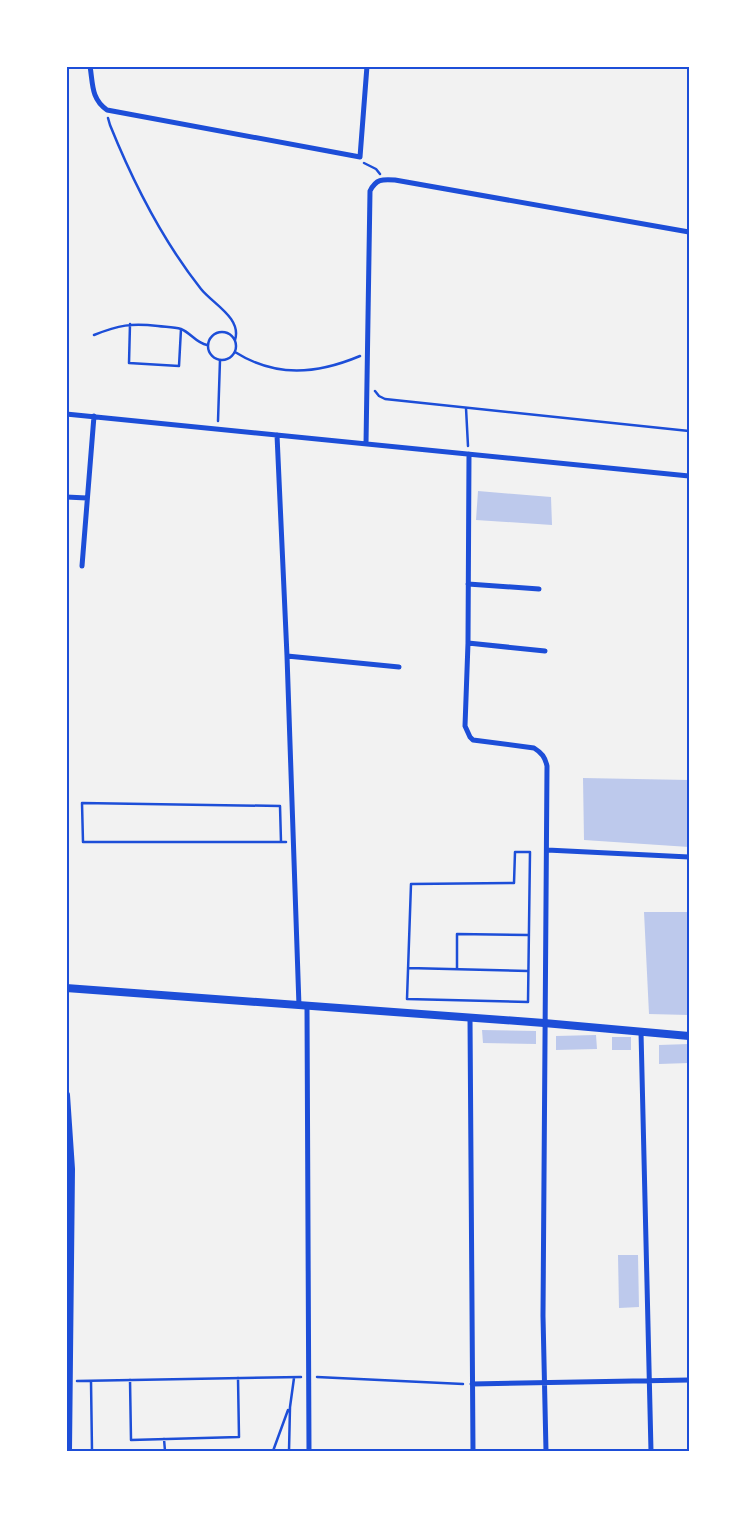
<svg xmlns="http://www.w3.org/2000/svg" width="755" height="1517" viewBox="0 0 755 1517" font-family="'Varela Round',sans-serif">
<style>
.building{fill:#bdc9ec}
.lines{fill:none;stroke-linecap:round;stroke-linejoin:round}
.path{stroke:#1d4ed8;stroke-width:2.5}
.minor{stroke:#1d4ed8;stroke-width:5}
.tertiary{stroke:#1d4ed8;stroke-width:8}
.neatline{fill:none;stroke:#1d4ed8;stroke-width:2}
</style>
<rect width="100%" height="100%" fill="#f2f2f2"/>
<!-- building -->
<path class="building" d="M 478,491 L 551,497 L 552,525 L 476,520 Z
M 583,778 L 689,780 L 689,847 L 584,840 Z
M 644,912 L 689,912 L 689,1015 L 649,1014 Z
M 482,1030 L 536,1031 L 536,1044 L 483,1043 Z
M 596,1035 L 597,1049 L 556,1050 L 556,1036 Z
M 612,1037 L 631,1037 L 631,1050 L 612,1050 Z
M 689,1044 L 689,1063 L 659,1064 L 659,1045 Z
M 618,1255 L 638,1255 L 639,1307 L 619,1308 Z"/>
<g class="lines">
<!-- path -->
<path class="path" d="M 108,118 L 110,125 C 133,182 163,241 201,289 C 213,304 242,318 235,340
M 364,163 L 376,169 L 380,174
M 130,324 L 129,363 L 179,366 L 181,329
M208 346a14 14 0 1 1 28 0a14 14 0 1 1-28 0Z
M 94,335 C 119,325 131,323 158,326 C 165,327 174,327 181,329 C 191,333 196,343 207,345
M 235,352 C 276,378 317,374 360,356
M 375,391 L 379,396 L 385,399 L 689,431
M 466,408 L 468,446
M 218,421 L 220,360
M 281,842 L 280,806 L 82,803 L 83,842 L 286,842
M 515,852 L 530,852 L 528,1002 L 407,999 L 411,884 L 514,883 Z
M 408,968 L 528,971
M 457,969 L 457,934 L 528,935
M 317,1377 L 463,1384
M 130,1380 L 131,1440 L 239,1437 L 238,1378
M 77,1381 L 301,1377
M 91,1381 L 92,1451
M 164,1439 L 165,1451
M 273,1451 L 288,1410
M 289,1451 L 290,1407 L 294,1378"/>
<!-- minor -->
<path class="minor" d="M 90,66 C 93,84 91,99 107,110 L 360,157 L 367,66
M 66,414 L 689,476
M 277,435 L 287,656 L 299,1006
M 366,444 L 370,191 C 376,179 382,179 395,180 L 689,232
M 469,454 L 468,643 L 465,726 L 470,737 L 473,740 L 534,748 C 542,753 545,757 547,766 L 543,1316 L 546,1451
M 66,497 L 87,498
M 82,566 L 94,416
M 468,584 L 539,589
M 468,643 L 545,651
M 287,656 L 399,667
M 547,850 L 689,857
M 307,1007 L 309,1451
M 470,1018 L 473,1451
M 641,1032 L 651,1451
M 472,1384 L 689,1380"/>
<!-- tertiary -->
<path class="tertiary" d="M 66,988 L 544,1023 L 689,1036
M 66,1095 L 71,1169 L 68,1451"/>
</g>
<!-- border -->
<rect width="755" height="1517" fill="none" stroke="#ffffff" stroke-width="135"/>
<rect x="68" y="68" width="620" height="1382" class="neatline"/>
</svg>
